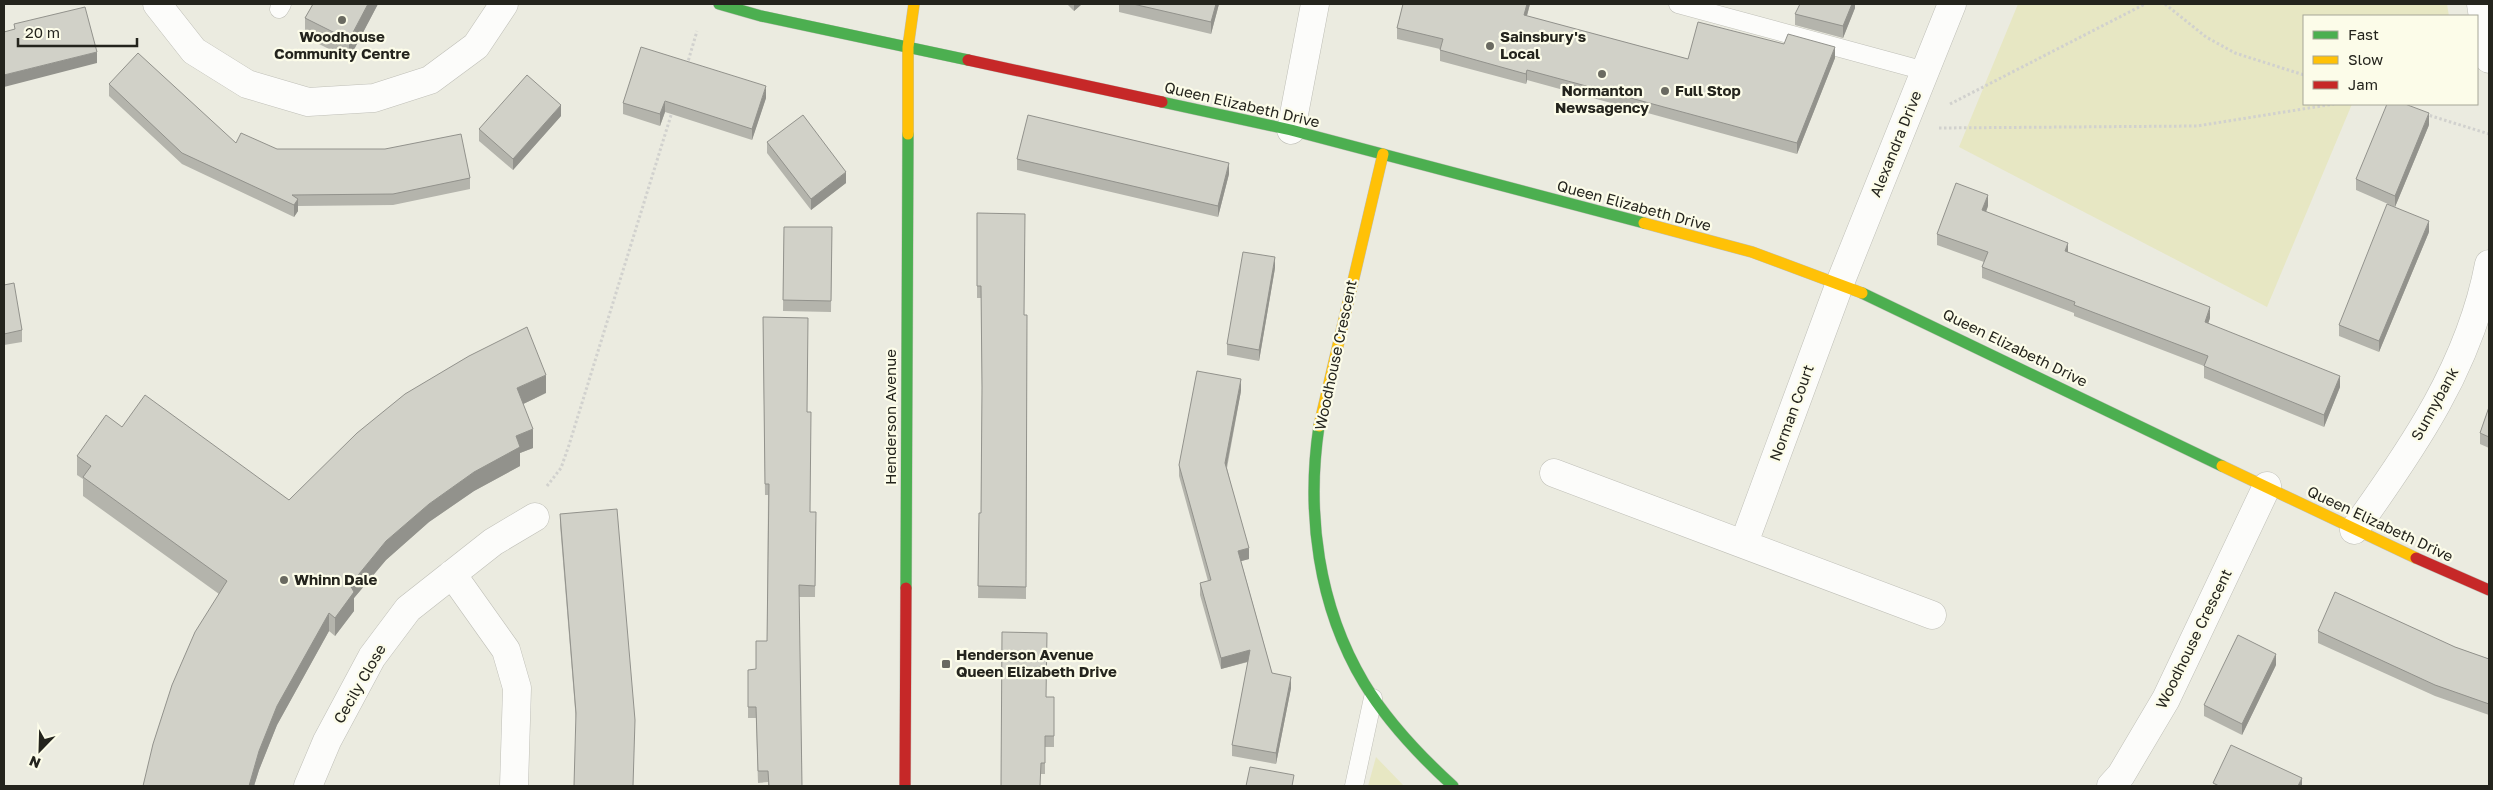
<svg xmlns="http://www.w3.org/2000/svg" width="2493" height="790" viewBox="0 0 2493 790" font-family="'Golos Text',sans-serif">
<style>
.green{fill:#e7e7c3}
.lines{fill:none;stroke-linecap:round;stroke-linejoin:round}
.lane-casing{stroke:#bfbfb7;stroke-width:19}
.street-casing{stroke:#bfbfb7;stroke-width:29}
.fast-casing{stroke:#bfbfb7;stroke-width:12}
.slow-casing{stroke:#bfbfb7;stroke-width:12}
.jam-casing{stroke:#bfbfb7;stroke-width:12}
.path{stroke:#d1d1ce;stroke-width:3;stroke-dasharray:2.5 2.5;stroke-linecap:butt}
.lane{stroke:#fcfcfa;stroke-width:18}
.street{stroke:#fcfcfa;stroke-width:28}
.fast{stroke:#4caf50;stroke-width:11}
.slow{stroke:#ffc107;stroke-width:11}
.jam{stroke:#c62828;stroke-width:11}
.wall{fill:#b4b4ac}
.shaded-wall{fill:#92928c}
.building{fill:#d1d1c8;stroke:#92928c}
.poi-dot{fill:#6a6a61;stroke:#fcfce9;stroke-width:2}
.labels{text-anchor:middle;stroke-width:4.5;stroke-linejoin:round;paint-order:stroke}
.poi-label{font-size:15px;font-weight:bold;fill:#24241d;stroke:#fcfce9;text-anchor:start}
.street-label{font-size:15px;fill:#24241d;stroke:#fcfce9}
</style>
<rect width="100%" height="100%" fill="#ebebe0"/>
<!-- green -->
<path class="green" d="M 2018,4 L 2447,4 L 2449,16 L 2304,16 L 2304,104 L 2352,104 L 2267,307 L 1959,147 Z
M 1376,757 L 1404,786 L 1368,786 Z"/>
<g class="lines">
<defs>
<path id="lane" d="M 1678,4 L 1925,71
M 279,9 L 282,4
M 1354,786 L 1373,698"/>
<path id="street" d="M 157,4 L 194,51 L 247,84 L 308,102 L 374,98 L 430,80 L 476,46 L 504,4
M 2481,4 L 2489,59
M 1291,130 L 1315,4
M 1554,473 L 1932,615
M 2354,530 C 2413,448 2470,365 2489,264
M 1744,543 L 1840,283 L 1952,4
M 452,574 L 506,650 L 517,688 L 514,786
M 308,786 L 327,741 L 372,657 L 408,609 L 493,542 L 535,517
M 2111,786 L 2121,775 L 2166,699 L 2267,486"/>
<path id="fast" d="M 719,4 L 761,16 L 968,60
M 1162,102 L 1291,130 L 1644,223
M 1862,293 L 2222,466
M 1319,426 C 1306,513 1318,606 1364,683 C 1387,721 1420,756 1453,786
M 906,588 L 908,134"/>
<path id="slow" d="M 908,134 L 908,47 L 914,4
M 1644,223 L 1752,252 L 1862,293
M 1319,426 L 1383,154
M 2222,466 L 2416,558"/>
<path id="jam" d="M 968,60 L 1162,102
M 2416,558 L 2489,590
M 905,786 L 906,588"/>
</defs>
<!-- lane casing -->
<use href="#lane" class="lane-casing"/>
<!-- street casing -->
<use href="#street" class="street-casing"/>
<!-- fast casing -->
<use href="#fast" class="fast-casing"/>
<!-- slow casing -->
<use href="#slow" class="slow-casing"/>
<!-- jam casing -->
<use href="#jam" class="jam-casing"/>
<!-- path -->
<path class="path" d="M 2165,4 L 2206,37 L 2235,53 L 2304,75
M 687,65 L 697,31
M 1950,104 L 2145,4
M 2425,114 L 2489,134
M 1939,128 L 2197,126 L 2334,104
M 547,486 L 561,468 L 569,445 L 672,112"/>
<!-- lane -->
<use href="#lane" class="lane"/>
<!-- street -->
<use href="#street" class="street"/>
<!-- fast -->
<use href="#fast" class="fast"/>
<!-- slow -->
<use href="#slow" class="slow"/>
<!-- jam -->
<use href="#jam" class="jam"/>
</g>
<!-- wall -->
<path class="wall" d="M 313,4 L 378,4 L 349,59 L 305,37 L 305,18 Z
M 1067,4 L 1082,4 L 1074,11 Z
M 1119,4 L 1219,4 L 1211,34 L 1119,12 Z
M 1403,4 L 1530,4 L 1527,16 L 1688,59 L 1835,58 L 1797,154 L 1527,80 L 1526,84 L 1440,61 L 1440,49 L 1397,39 L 1397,28 Z
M 1855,4 L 1855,8 L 1843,38 L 1795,25 L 1795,14 Z
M 109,84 L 236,143 L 470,178 L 470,189 L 393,205 L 298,206 L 298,211 L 294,217 L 182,164 L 109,96 Z
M 766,98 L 752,140 L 665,112 L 660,126 L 623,114 L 623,103 Z
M 561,116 L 513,170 L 479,141 L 479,129 Z
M 2429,125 L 2395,207 L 2356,190 L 2356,179 Z
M 767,142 L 846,183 L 811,210 L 767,153 Z
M 1017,159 L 1229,174 L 1218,217 L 1017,170 Z
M 1988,206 L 1986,212 L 2068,253 L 2210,318 L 2208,323 L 2340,387 L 2324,427 L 2204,378 L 2204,366 L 2074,316 L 2074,313 L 1982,278 L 1982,267 L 1984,262 L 1937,245 L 1937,234 Z
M 977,213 L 1024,315 L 1027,315 L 1026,599 L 978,598 L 979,513 L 981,513 L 982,394 L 981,298 L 977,298 Z
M 784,227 L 832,227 L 831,312 L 783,311 Z
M 2429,232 L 2379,352 L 2339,336 L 2339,325 Z
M 1275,268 L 1259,361 L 1227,355 L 1227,344 Z
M 4,285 L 22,330 L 22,342 L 4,345 Z
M 763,317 L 807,412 L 810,512 L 816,523 L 815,597 L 799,597 L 802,786 L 768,786 L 768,782 L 758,783 L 756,718 L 748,718 L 748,681 L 756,669 L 767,641 L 768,495 L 765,495 Z
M 1241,391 L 1227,468 L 1249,559 L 1241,561 L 1272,673 L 1291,688 L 1276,764 L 1232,756 L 1232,745 L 1248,662 L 1221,669 L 1200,595 L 1200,583 L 1208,581 L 1179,476 L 1179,465 Z
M 546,393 L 523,404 L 533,448 L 520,453 L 520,466 L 474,491 L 429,522 L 386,560 L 354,598 L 354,611 L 335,636 L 329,631 L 277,725 L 259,770 L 254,786 L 143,786 L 219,594 L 83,496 L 83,479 L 77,475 L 77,456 L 122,427 L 289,500 Z
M 2489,407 L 2489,448 L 2480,444 L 2480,433 Z
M 560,514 L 635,720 L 576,721 L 560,525 Z
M 2318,631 L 2455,647 L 2489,659 L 2489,715 L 2435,696 L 2318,643 Z
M 2276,665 L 2242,735 L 2204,716 L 2204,705 Z
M 1046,697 L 1054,697 L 1054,747 L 1045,747 L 1045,774 L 1041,774 L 1001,786 Z"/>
<!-- shaded-wall -->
<path class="shaded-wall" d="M 368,4 L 378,4 L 349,59 L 349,40 Z
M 1074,4 L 1082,4 L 1074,11 Z
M 1216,4 L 1219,4 L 1211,34 L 1211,22 Z
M 1527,4 L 1530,4 L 1524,26 L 1524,15 Z
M 1852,4 L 1855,4 L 1855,8 L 1843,38 L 1843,26 Z
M 1835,47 L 1835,58 L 1797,154 L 1797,143 Z
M 97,52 L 97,63 L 4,87 L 4,75 Z
M 1527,70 L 1527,80 L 1526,84 L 1526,74 Z
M 766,86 L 766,98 L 752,140 L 752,129 Z
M 665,101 L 665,112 L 660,126 L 660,114 Z
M 561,105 L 561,116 L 513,170 L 513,159 Z
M 2429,113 L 2429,125 L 2395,207 L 2395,196 Z
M 1229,163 L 1229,174 L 1218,217 L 1218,206 Z
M 846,172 L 846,183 L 811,210 L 811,199 Z
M 1988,195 L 1988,206 L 1982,222 L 1982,210 Z
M 298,199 L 298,211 L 294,217 L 294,205 Z
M 2429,221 L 2429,232 L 2379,352 L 2379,341 Z
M 2068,243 L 2068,254 L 2065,251 Z
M 1275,257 L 1275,268 L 1259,361 L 1259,350 Z
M 2210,307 L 2210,318 L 2205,333 L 2205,322 Z
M 546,375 L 546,393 L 517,407 L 517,388 Z
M 2340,376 L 2340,387 L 2324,427 L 2324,415 Z
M 1241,379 L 1241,391 L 1225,474 L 1225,463 Z
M 533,429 L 533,448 L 520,453 L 520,466 L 474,491 L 429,522 L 386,560 L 354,598 L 354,611 L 335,636 L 335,618 L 350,585 L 386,541 L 429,504 L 474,472 L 516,436 Z
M 1249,548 L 1249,559 L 1238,562 L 1238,551 Z
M 329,613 L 329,631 L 277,725 L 259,770 L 254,786 L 249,786 L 259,751 L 277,706 Z
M 1250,650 L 1250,661 L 1221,669 L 1221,658 Z
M 2276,654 L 2276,665 L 2242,735 L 2242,724 Z
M 1291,677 L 1291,688 L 1276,764 L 1276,753 Z
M 2302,778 L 2302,786 L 2298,786 Z"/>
<!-- building -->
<path class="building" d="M 313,4 L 368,4 L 349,40 L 305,18 Z
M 1133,4 L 1216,4 L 1211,22 Z
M 1403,4 L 1527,4 L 1524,15 L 1688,59 L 1698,22 L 1784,44 L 1788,34 L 1835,47 L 1797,143 L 1527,70 L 1526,74 L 1440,50 L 1443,39 L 1397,28 Z
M 1800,4 L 1852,4 L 1843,26 L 1795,14 Z
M 85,7 L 97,52 L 4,75 L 4,32 L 15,29 L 14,24 Z
M 641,47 L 766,86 L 752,129 L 665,101 L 660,114 L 623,103 Z
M 138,53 L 236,143 L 241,133 L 277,149 L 385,149 L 461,134 L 470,178 L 393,194 L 292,195 L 298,199 L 294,205 L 182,153 L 109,84 Z
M 527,75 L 561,105 L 513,159 L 479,129 Z
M 2387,104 L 2405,104 L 2429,113 L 2395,196 L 2356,179 Z
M 803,115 L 846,172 L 811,199 L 767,142 Z
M 1028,115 L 1229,163 L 1218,206 L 1017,159 Z
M 1956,183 L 1988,195 L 1982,210 L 2068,243 L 2065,251 L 2210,307 L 2205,322 L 2340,376 L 2324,415 L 2204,366 L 2208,356 L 2074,305 L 2075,302 L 1982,267 L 1988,252 L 1937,234 Z
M 2387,204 L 2429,221 L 2379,341 L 2339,325 Z
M 977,213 L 1025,214 L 1024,315 L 1027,315 L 1026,587 L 978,586 L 979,513 L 981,513 L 982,387 L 981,286 L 977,286 Z
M 784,227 L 832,227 L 831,301 L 783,300 Z
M 1243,252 L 1275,257 L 1259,350 L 1227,344 Z
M 14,283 L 22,330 L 4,334 L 4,285 Z
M 763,317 L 808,318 L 807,412 L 811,412 L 810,512 L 816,512 L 815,586 L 799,585 L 802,786 L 769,786 L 768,771 L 758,771 L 756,707 L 748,707 L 748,670 L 756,669 L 756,641 L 767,641 L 769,484 L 765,484 Z
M 527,327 L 546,375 L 517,388 L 533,429 L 516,436 L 520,447 L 474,472 L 429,504 L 386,541 L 350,585 L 354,592 L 335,618 L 329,613 L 277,706 L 259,751 L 249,786 L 143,786 L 153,744 L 172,685 L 195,632 L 227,581 L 83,477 L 91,466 L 77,456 L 106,415 L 122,427 L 145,395 L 289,500 L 357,433 L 405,394 L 469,356 Z
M 1197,371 L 1241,379 L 1225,463 L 1249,548 L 1238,551 L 1272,673 L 1291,677 L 1276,753 L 1232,745 L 1250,650 L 1221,658 L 1200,583 L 1211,580 L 1179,465 Z
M 2489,407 L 2489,437 L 2480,433 Z
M 617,509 L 635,720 L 633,786 L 574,786 L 576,713 L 560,514 Z
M 2335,592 L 2455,647 L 2489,659 L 2489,704 L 2435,685 L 2318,631 Z
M 1002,632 L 1047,633 L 1046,697 L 1054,697 L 1054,736 L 1045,736 L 1045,763 L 1041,763 L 1040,786 L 1001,786 Z
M 2238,635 L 2276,654 L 2242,724 L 2204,705 Z
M 2231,745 L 2302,778 L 2298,786 L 2219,786 L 2213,783 Z
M 1250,767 L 1294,775 L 1292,786 L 1246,786 Z"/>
<!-- markers -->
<g class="poi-dot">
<circle cx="342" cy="20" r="5"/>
<circle cx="1490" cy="46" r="5"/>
<circle cx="1602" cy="74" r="5"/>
<circle cx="1665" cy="91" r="5"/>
<circle cx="284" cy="580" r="5"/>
<rect x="941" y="659" width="10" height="10" rx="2.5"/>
</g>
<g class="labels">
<!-- poi labels -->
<g class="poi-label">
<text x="342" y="42" text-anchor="middle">Woodhouse<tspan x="342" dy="17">Community Centre</tspan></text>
<text x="1500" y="42">Sainsbury's<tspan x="1500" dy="17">Local</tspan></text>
<text x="1602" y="96" text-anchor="middle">Normanton<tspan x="1602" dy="17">Newsagency</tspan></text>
<text x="1675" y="96">Full Stop</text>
<text x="294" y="585">Whinn Dale</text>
<text x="956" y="660">Henderson Avenue<tspan x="956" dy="17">Queen Elizabeth Drive</tspan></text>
</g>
<!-- street labels -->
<g class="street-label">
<text transform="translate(1242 105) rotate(13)" y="5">Queen Elizabeth Drive</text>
<text transform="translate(1896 144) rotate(-68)" y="5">Alexandra Drive</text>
<text transform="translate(1634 206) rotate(15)" y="5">Queen Elizabeth Drive</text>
<text transform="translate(2015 348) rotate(26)" y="5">Queen Elizabeth Drive</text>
<text transform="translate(1336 355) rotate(-78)" y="5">Woodhouse Crescent</text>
<text transform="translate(2435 404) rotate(-61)" y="5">Sunnybank</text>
<text transform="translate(1792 413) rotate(-70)" y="5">Norman Court</text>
<text transform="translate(891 417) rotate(-90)" y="5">Henderson Avenue</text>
<text transform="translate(2380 524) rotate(25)" y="5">Queen Elizabeth Drive</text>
<text transform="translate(2194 639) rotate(-64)" y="5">Woodhouse Crescent</text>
<text transform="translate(360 684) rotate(-60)" y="5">Cecily Close</text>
</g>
</g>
<!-- border -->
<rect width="2493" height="790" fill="none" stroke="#24241d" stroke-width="10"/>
<!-- legend -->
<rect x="2303" y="15" width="175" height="90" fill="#fcfce9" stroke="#a6a697"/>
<rect x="2313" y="31" width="25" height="8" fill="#4caf50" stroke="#a6a697"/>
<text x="2348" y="40" font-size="15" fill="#24241d">Fast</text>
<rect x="2313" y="56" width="25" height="8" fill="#ffc107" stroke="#a6a697"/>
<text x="2348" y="65" font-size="15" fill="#24241d">Slow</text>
<rect x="2313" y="81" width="25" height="8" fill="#c62828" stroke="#a6a697"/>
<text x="2348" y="90" font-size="15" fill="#24241d">Jam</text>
<!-- north arrow -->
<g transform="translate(40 750) rotate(203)" stroke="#fcfce9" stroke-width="4" paint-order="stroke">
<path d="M0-4L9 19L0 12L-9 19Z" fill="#24241d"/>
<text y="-8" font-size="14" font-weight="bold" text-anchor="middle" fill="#24241d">N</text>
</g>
<!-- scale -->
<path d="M18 38v8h119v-8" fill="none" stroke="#24241d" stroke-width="2.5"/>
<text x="25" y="38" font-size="15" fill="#24241d" stroke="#fcfce9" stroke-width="4" paint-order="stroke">20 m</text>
</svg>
